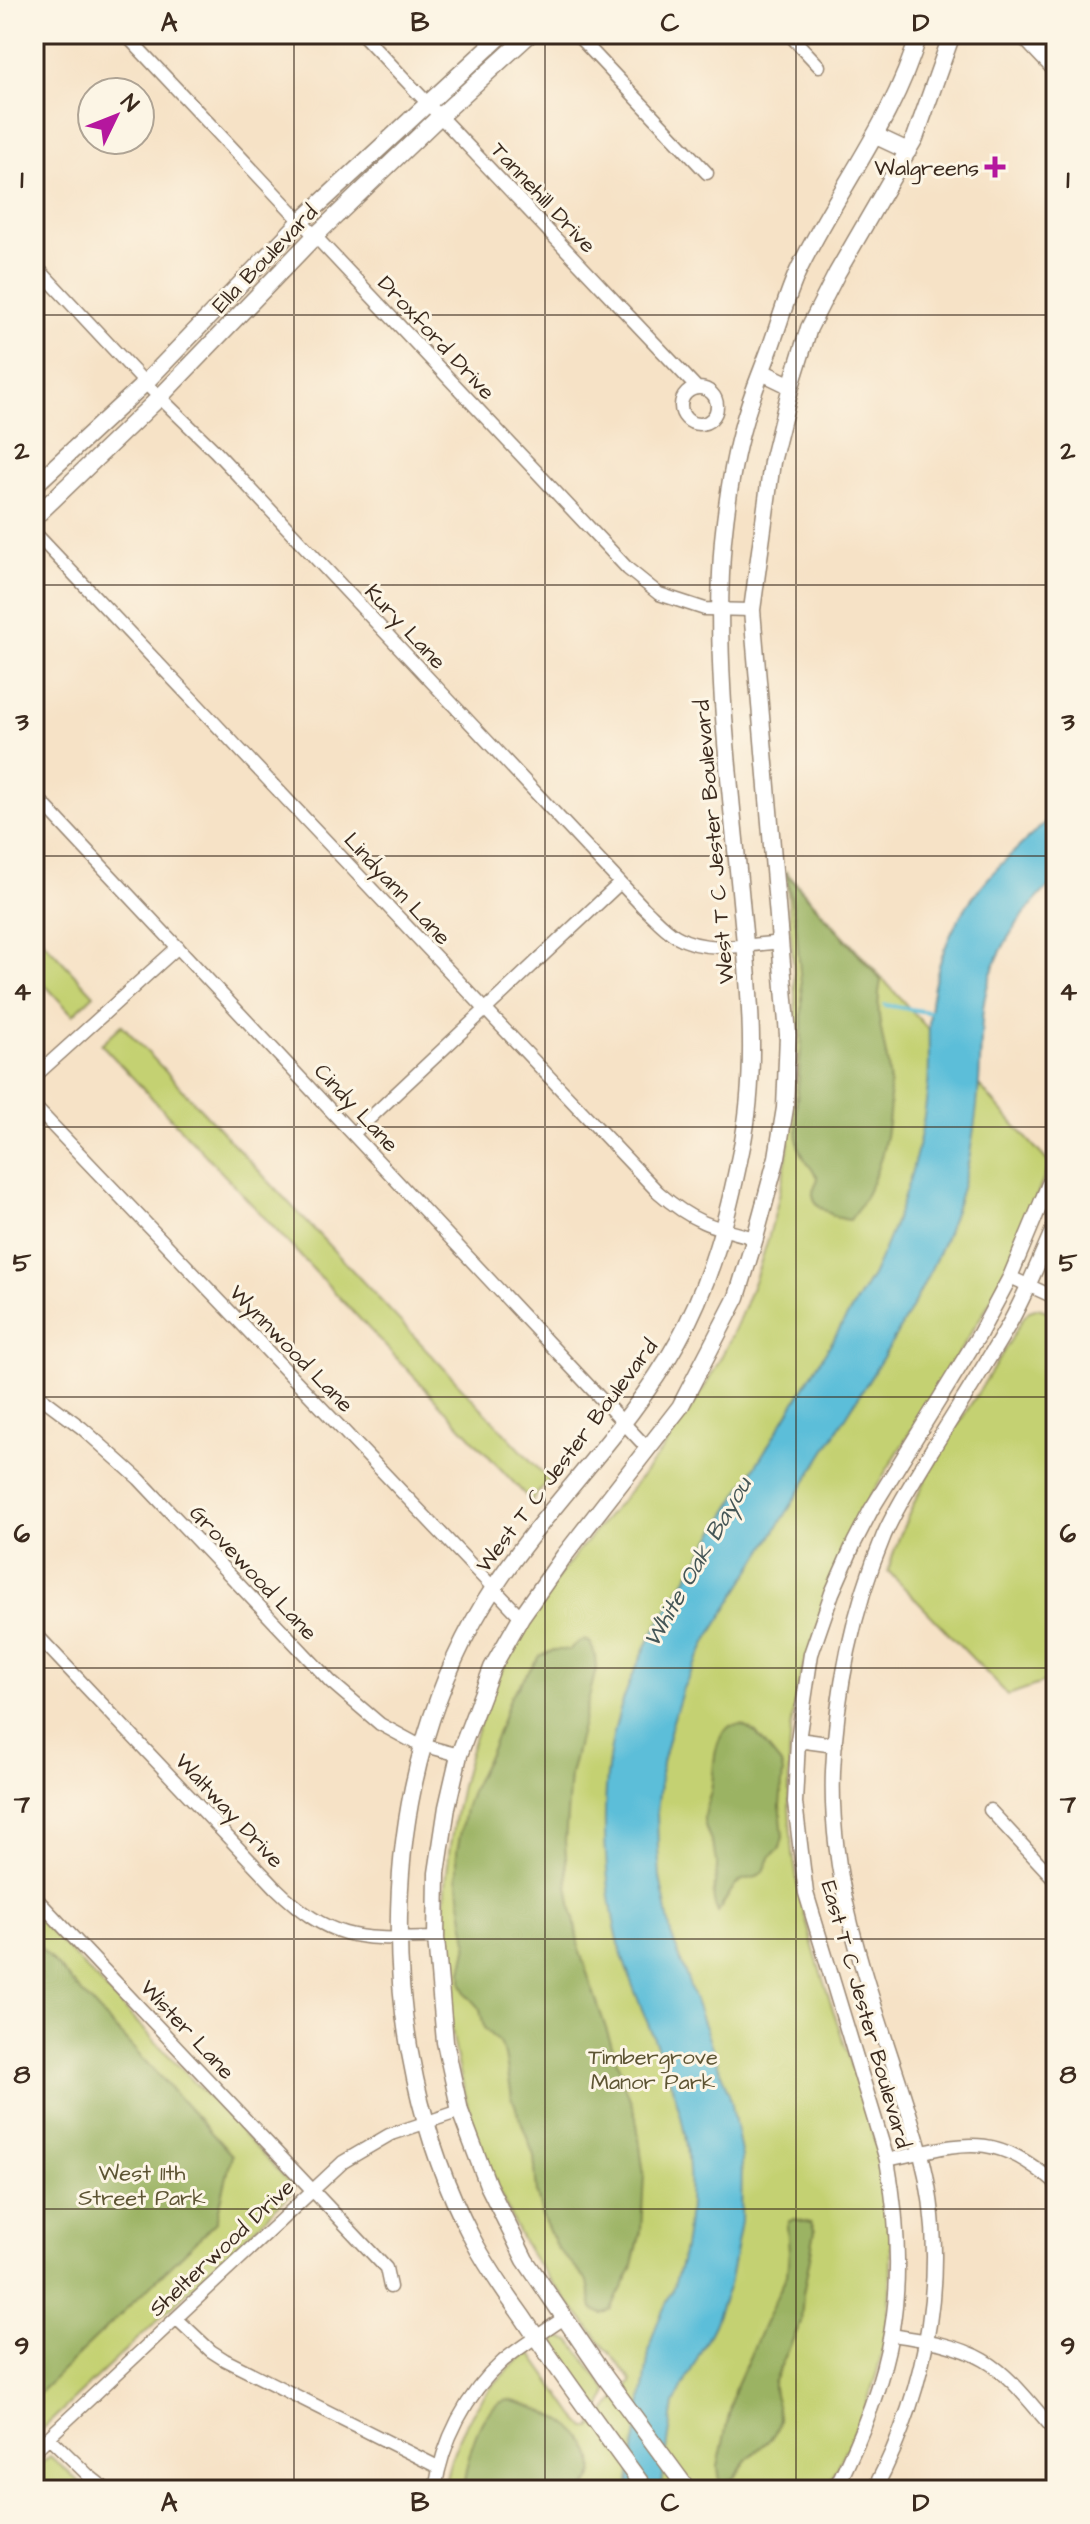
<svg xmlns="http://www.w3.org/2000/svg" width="1090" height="2524" viewBox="0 0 1090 2524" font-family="'Architects Daughter',sans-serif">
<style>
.green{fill:#c4d172;stroke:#807e48;stroke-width:2}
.forest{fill:#9bb364;stroke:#6b6e41;stroke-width:2}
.water{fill:#5bbed9;stroke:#4b747c;stroke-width:2}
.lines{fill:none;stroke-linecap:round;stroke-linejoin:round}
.stream{stroke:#5bbed9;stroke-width:4}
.minor-casing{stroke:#988672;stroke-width:15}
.tertiary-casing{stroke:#988672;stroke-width:17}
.secondary-casing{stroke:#988672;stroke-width:19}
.minor{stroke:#fff;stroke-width:12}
.tertiary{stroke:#fff;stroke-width:14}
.secondary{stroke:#fff;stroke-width:16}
.grid{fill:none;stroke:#3b2a1e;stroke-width:2;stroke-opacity:0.55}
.poi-dot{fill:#b5179e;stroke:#fcf5e5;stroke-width:3}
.labels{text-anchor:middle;stroke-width:6;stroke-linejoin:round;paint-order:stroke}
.poi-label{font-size:22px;fill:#3b2a1e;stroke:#fcf5e5;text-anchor:end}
.street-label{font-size:22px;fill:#3b2a1e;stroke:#fcf5e5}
.park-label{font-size:22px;fill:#5d5433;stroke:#fcf5e5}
.water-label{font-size:24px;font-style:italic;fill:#455656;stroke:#fcf5e5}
.neatline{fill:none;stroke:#3b2a1e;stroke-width:3}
.grid-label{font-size:26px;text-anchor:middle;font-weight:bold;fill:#3b2a1e}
</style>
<rect width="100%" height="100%" fill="#fcf5e5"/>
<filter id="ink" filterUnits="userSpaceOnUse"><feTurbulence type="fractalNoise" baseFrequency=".0125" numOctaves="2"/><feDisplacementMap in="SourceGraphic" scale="16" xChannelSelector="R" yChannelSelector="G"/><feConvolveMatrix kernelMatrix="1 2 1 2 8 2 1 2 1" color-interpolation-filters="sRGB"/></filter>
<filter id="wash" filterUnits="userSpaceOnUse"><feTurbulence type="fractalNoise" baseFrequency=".006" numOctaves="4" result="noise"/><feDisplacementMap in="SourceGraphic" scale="32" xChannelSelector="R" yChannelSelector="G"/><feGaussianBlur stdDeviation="1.8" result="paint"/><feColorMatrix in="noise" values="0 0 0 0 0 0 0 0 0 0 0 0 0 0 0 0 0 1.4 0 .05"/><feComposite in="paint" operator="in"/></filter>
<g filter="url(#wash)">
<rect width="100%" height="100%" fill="#f6e2c6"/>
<!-- green -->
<path class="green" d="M 1056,347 L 1056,448 L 1052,400 Z
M 786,872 L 1050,1164 L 1007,1267 L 990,1302 L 869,1499 C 853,1530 842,1562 830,1595 C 821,1619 811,1644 803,1668 C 784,1729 786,1817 797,1879 C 815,1980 862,2075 883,2175 C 897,2240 893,2334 869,2397 C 857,2429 842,2459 826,2490 L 444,2490 C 452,2435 485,2384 530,2352 L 575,2416 L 586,2428 L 591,2428 L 632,2381 C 609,2353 587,2325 564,2297 C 554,2284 542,2271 533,2258 C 515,2230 502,2199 490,2169 C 417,1988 430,1769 539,1604 C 573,1553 615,1510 653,1462 C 690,1415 723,1360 745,1305 C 778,1224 796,1134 796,1046 C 797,988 790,930 786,872 Z
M 34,931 L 94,995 L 73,1015 L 34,973 Z
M 122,1025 L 549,1480 L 531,1501 L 101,1044 Z
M 1038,1308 L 1056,1314 L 1056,1678 L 1008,1695 L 888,1571 C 914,1477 977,1402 1023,1318 L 1029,1311 Z
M 34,1914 L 292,2185 L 294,2189 L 292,2193 L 34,2437 Z
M 558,2336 L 571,2341 L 608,2392 L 600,2409 L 558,2355 L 555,2338 Z
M 50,2456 L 79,2482 L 75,2490 L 34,2490 L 34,2470 Z"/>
<!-- forest -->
<path class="forest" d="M 786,873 L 881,980 C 874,1013 883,1035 888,1066 C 895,1119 882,1178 850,1220 C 838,1219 815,1209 813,1195 C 812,1188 818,1184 818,1177 L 805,1160 L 798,1145 L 796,1111 L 802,1038 L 802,997 L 796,924 Z
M 584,1640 L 590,1642 L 595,1655 L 596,1669 L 570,1775 L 565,1842 L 568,1886 L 580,1952 L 636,2117 L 644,2174 L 641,2231 L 632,2269 L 611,2309 L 602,2314 L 593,2309 L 588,2282 L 557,2248 L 542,2216 L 537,2193 L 534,2156 L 512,2097 L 505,2055 L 499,2043 L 484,2028 L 480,2009 L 467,1995 L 462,1984 L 462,1972 L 468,1944 L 457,1876 L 457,1851 L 465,1809 L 472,1789 L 493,1745 L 511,1696 L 540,1656 L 554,1650 L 569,1650 L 578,1642 Z
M 741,1725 L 756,1733 L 781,1764 L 783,1773 L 780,1806 L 783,1837 L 780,1848 L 771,1856 L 764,1871 L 756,1877 L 743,1880 L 735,1885 L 718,1912 C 708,1895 718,1882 717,1863 C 716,1846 707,1836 704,1821 C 703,1810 709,1801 711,1791 C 715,1770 711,1740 730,1726 Z
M 34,1941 L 232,2155 L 216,2222 L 34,2398 Z
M 795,2219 L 811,2223 L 815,2231 L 803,2294 L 801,2322 L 773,2383 C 772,2397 780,2407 779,2420 C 776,2440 760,2446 748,2459 C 742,2465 739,2474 732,2479 C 726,2482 726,2481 720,2482 L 718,2467 L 734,2391 L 787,2274 L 789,2251 L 787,2226 L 789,2221 Z
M 509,2400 C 526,2404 549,2412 563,2421 C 586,2436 607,2467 583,2490 L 463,2490 C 466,2464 478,2403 509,2400 Z"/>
<!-- water -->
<path class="water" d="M 1056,813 L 1056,880 C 1019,913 989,959 983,1009 C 980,1037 981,1066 978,1094 C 977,1113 973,1134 970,1154 C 951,1255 891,1345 837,1431 C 795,1500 752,1568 709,1637 L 683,1688 L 671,1728 L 662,1763 L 657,1813 L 658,1847 L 660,1877 L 671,1934 L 731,2100 L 742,2158 L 741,2222 L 729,2285 L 714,2325 L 674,2404 L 661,2490 L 628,2490 C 633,2454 639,2418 645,2382 C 647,2367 648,2350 653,2335 C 658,2319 666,2305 672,2290 C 686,2254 691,2210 689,2171 C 687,2104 654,2043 631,1981 C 602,1907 596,1789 619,1713 C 627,1686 639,1660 652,1635 L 872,1276 C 901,1215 922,1152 928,1085 C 930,1065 928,1044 929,1024 C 931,993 939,958 953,930 C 976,882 1017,849 1056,813 Z"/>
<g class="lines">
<!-- stream -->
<path class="stream" d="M 885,1005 L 934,1013"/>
</g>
</g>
<g filter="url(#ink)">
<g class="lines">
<defs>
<path id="minor" d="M 125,34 L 628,569 L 659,594 L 705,609 L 752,610
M 362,34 L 697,388
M 576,34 L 707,173
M 789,34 L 819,66
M 34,264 L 145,383 L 215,451 L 643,907 C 653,916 664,929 676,936 C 706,954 748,945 781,942
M681 406a18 18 0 1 1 36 0a18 18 0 1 1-36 0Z
M 34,532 L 658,1192 C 692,1222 712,1227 755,1238
M 34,794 L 648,1449
M 34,1077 L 178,947
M 34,1106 L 521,1617
M 354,1133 L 620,883
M 1010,1277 L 1056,1298
M 34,1392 L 82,1428 L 139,1479 L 331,1682 L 380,1724 L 415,1743 L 459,1755
M 34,1632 L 276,1888 C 332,1943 362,1939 436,1938
M 990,1810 L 1056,1881
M 34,1896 L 386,2268 L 390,2287
M 887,2160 C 963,2144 991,2128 1056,2184
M 176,2318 L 211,2351 L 225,2360 L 438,2467
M 892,2335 C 924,2340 956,2344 984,2360 C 1012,2376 1034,2408 1056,2432
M 49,2437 L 89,2476 L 107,2490
M 34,2451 L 343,2162 L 389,2135 L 460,2111
M 435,2490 C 442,2442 466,2394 503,2361 C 522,2345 544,2332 564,2318"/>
<path id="tertiary" d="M 798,1740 L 835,1745
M 835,2490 C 893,2372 911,2291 887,2160 L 806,1893 L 795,1803 L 798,1740 L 811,1654 L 832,1593 L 854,1543 L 871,1510 L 979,1335 L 1010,1277 L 1056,1167
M 874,2490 C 928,2388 951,2264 920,2150 C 885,2025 828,1905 833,1771 C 836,1692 853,1609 884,1535 C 897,1506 914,1480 930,1453 C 956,1411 983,1369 1008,1326 C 1027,1293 1040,1257 1056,1223"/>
<path id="secondary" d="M 1022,34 L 1056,70
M 876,136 L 908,151
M 762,372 L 791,386
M 34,486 L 145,383 L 301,221 L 503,34
M 34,518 L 160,397 L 315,236 L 440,116 L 530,34
M 646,2490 C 604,2433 561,2375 522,2316 C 504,2291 486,2265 472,2238 C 370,2042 372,1772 495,1586 C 551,1501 629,1430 678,1341 C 711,1282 728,1216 741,1151 C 758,1073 750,992 742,912 C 731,789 713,664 723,540 C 727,500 733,460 744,422 C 751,396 762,371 771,346 C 780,321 787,295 798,271 C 837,190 894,121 919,34
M 688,2490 L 605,2377 L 525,2260 L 488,2185 L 460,2111 L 445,2042 L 436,1938 L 437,1873 L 447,1807 L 459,1755 L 492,1668 L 521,1617 L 564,1556 L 680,1407 L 737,1297 L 755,1238 L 777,1157 L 785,1108 L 788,1035 L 752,610 L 772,462 L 791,386 L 809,328 L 837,273 L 915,138 L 952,34"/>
</defs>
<!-- minor casing -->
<use href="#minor" class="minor-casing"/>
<!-- tertiary casing -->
<use href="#tertiary" class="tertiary-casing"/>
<!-- secondary casing -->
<use href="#secondary" class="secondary-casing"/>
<!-- minor -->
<use href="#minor" class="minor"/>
<!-- tertiary -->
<use href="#tertiary" class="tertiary"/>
<!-- secondary -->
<use href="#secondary" class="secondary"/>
</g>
</g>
<!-- grid -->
<path class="grid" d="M 294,34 L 294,2490M 545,34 L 545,2490M 796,34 L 796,2490M 34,315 L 1056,315M 34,585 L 1056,585M 34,856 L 1056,856M 34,1127 L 1056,1127M 34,1397 L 1056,1397M 34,1668 L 1056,1668M 34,1939 L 1056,1939M 34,2209 L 1056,2209"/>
<!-- markers -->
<path class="poi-dot" d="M991 155h8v8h8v8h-8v8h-8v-8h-8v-8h8z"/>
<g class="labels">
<!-- poi labels -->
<g class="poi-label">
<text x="979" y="175">Walgreens</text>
</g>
<!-- street labels -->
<g class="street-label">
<text transform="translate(544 197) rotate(47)" y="8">Tannehill Drive</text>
<text transform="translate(264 258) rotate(-46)" y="8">Ella Boulevard</text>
<text transform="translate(437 337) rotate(47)" y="8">Droxford Drive</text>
<text transform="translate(406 626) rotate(47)" y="8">Kury Lane</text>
<text transform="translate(713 842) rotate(-95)" y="8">West T C Jester Boulevard</text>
<text transform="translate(398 888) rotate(47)" y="8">Lindyann Lane</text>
<text transform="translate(357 1107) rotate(47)" y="8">Cindy Lane</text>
<text transform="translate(292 1348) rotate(46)" y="8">Wynnwood Lane</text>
<text transform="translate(566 1455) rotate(-53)" y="8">West T C Jester Boulevard</text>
<text transform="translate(254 1572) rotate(47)" y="8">Grovewood Lane</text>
<text transform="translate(230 1810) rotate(47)" y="8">Waltway Drive</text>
<text transform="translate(867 2014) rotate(74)" y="8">East T C Jester Boulevard</text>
<text transform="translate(188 2029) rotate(47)" y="8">Wister Lane</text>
<text transform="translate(221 2247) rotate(-43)" y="8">Shelterwood Drive</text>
</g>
<!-- park labels -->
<g class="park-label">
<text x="653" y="2064">Timbergrove<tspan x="653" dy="25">Manor Park</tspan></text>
<text x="142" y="2180">West 11th<tspan x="142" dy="25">Street Park</tspan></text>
</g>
<!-- water labels -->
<g class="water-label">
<text transform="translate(697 1562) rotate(-60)" y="8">White Oak Bayou</text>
</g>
</g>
<!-- margin -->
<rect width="1090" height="2524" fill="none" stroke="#fcf5e5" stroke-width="88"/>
<!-- north arrow -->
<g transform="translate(116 116) rotate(47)"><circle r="38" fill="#fcf5e5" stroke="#afa495" stroke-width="2"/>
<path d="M0-6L14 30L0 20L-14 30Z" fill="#b5179e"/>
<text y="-12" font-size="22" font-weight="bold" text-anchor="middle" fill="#3b2a1e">N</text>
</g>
<rect x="44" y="44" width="1002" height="2436" class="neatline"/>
<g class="grid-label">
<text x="169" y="31">A</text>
<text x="420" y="31">B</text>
<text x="670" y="31">C</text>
<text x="921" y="31">D</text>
<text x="22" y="188">1</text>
<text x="1068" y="188">1</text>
<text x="22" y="459">2</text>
<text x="1068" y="459">2</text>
<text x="22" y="730">3</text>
<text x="1068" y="730">3</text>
<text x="22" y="1000">4</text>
<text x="1068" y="1000">4</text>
<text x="22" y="1271">5</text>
<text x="1068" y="1271">5</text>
<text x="22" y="1542">6</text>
<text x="1068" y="1542">6</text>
<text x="22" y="1812">7</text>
<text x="1068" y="1812">7</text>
<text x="22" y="2083">8</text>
<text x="1068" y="2083">8</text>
<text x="22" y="2354">9</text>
<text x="1068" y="2354">9</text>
<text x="169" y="2511">A</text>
<text x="420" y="2511">B</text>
<text x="670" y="2511">C</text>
<text x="921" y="2511">D</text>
</g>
</svg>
